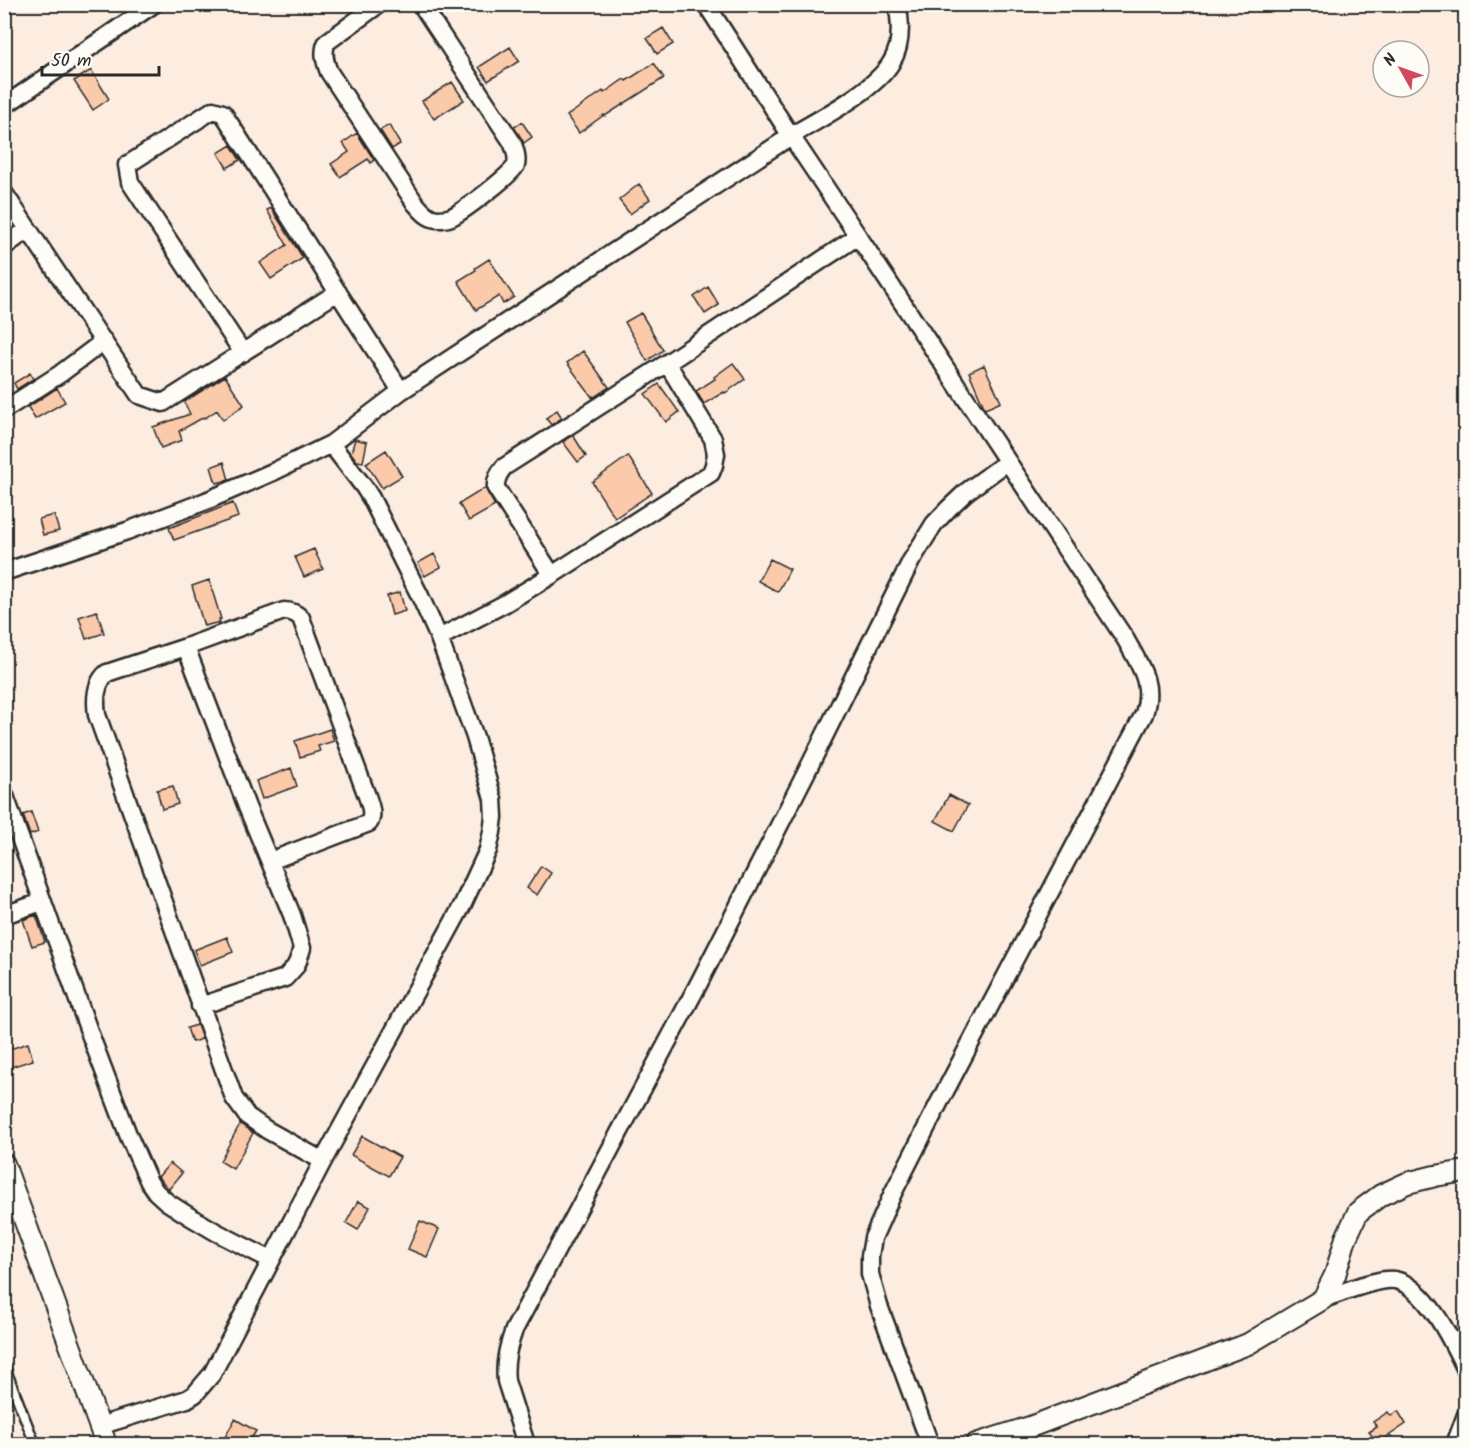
<svg xmlns="http://www.w3.org/2000/svg" width="1470" height="1449" viewBox="0 0 1470 1449" font-family="Kalam,sans-serif">
<style>
.building{fill:#fbcaab;stroke:#2b2b2b;stroke-width:1.5}
.lines{fill:none;stroke-linecap:round;stroke-linejoin:round}
.service-casing{stroke:#2b2b2b;stroke-width:13}
.minor-casing{stroke:#2b2b2b;stroke-width:21}
.tertiary-casing{stroke:#2b2b2b;stroke-width:24}
.service{stroke:#fdfcf7;stroke-width:8}
.minor{stroke:#fdfcf7;stroke-width:16}
.tertiary{stroke:#fdfcf7;stroke-width:20}
</style>
<rect width="100%" height="100%" fill="#fcede0"/>
<filter id="ink" filterUnits="userSpaceOnUse"><feTurbulence type="fractalNoise" baseFrequency=".0167" numOctaves="2"/><feDisplacementMap in="SourceGraphic" scale="12" xChannelSelector="R" yChannelSelector="G"/><feConvolveMatrix kernelMatrix="1 2 1 2 8 2 1 2 1" color-interpolation-filters="sRGB"/></filter>
<g filter="url(#ink)">
<!-- building -->
<path class="building" d="M 663,28 L 673,44 L 657,54 L 647,38 Z
M 510,47 L 519,61 L 488,81 L 479,67 Z
M 654,63 L 664,78 L 605,116 L 604,115 L 579,133 L 567,116 L 603,91 L 604,93 L 624,79 L 626,81 Z
M 91,70 L 109,99 L 93,110 L 74,81 Z
M 452,82 L 464,100 L 434,119 L 422,101 Z
M 522,122 L 532,137 L 524,143 L 514,127 Z
M 389,125 L 400,144 L 392,149 L 380,130 Z
M 357,133 L 374,160 L 371,163 L 368,159 L 340,177 L 331,164 L 349,152 L 343,143 Z
M 231,145 L 240,160 L 227,168 L 218,153 Z
M 639,184 L 650,199 L 630,214 L 619,200 Z
M 271,208 L 303,258 L 271,279 L 260,263 L 287,245 L 267,210 Z
M 489,259 L 514,297 L 503,304 L 499,296 L 476,310 L 458,281 L 476,270 L 475,268 Z
M 708,287 L 719,305 L 705,314 L 694,297 Z
M 641,313 L 663,350 L 647,361 L 625,322 Z
M 583,351 L 609,387 L 594,397 L 593,396 L 592,397 L 567,363 Z
M 733,363 L 745,379 L 725,393 L 724,392 L 704,404 L 696,391 L 715,379 L 714,377 Z
M 984,365 L 1001,402 L 985,409 L 969,372 Z
M 30,373 L 33,379 L 17,389 L 14,383 Z
M 225,376 L 244,405 L 223,420 L 217,410 L 205,418 L 204,417 L 179,431 L 182,440 L 161,448 L 153,427 L 190,414 L 184,402 Z
M 659,384 L 679,412 L 666,422 L 645,394 Z
M 57,388 L 65,402 L 35,419 L 28,407 Z
M 557,410 L 562,418 L 551,425 L 546,418 Z
M 573,435 L 586,456 L 578,462 L 563,442 Z
M 355,439 L 367,442 L 363,462 L 357,461 L 351,453 Z
M 386,450 L 402,476 L 382,488 L 366,463 Z
M 628,456 L 652,493 L 615,518 L 592,482 Z
M 224,462 L 229,480 L 216,483 L 211,467 Z
M 485,488 L 495,506 L 469,521 L 459,504 Z
M 233,503 L 238,517 L 174,540 L 169,528 Z
M 54,515 L 59,531 L 43,535 L 39,519 Z
M 314,549 L 323,569 L 304,577 L 295,557 Z
M 434,554 L 441,567 L 425,576 L 418,563 Z
M 770,559 L 790,569 L 778,592 L 758,581 Z
M 209,580 L 221,619 L 219,619 L 220,622 L 204,626 L 192,586 Z
M 400,592 L 405,611 L 392,615 L 387,596 Z
M 97,611 L 104,633 L 86,639 L 79,617 Z
M 330,729 L 334,741 L 318,746 L 320,751 L 300,757 L 295,741 Z
M 291,768 L 297,786 L 262,799 L 256,781 Z
M 173,786 L 178,804 L 162,809 L 157,790 Z
M 949,795 L 968,805 L 954,831 L 935,821 Z
M 31,812 L 38,832 L 30,835 L 23,815 Z
M 541,866 L 551,873 L 537,895 L 527,888 Z
M 36,915 L 45,942 L 32,946 L 23,920 Z
M 227,937 L 233,952 L 200,965 L 194,950 Z
M 197,1025 L 202,1039 L 192,1042 L 187,1028 Z
M 28,1043 L 33,1060 L 4,1069 L 4,1051 Z
M 240,1124 L 253,1133 L 233,1169 L 220,1161 Z
M 362,1136 L 400,1157 L 389,1176 L 351,1155 Z
M 170,1163 L 182,1173 L 169,1189 L 158,1177 Z
M 358,1201 L 370,1207 L 358,1230 L 346,1223 Z
M 420,1221 L 439,1229 L 427,1257 L 408,1249 Z
M 1398,1411 L 1406,1424 L 1378,1443 L 1369,1432 L 1377,1427 L 1373,1422 L 1388,1412 L 1391,1416 Z
M 235,1419 L 256,1431 L 248,1444 L 234,1444 L 224,1439 Z"/>
<g class="lines">
<defs>
<path id="service" d="M 4,1365 L 35,1444"/>
<path id="minor" d="M 379,4 L 327,42 C 322,52 325,62 329,72 L 415,203 C 421,210 427,218 437,219 C 441,219 447,219 451,217 C 461,213 514,173 516,165 C 518,157 515,149 512,142 L 421,4
M 4,106 L 154,4
M 4,193 L 139,395 L 163,403 L 338,292
M 858,236 L 1126,640 C 1140,666 1154,683 1144,714 L 941,1099 L 893,1193 L 873,1238 L 870,1256 L 870,1274 L 879,1306 L 930,1444
M 4,247 L 28,229
M 243,353 L 130,182 L 127,165 L 213,110 L 223,113 L 401,391
M 4,410 L 60,374 L 104,341
M 4,572 L 127,531 L 206,501 L 275,471 L 331,444 L 401,391 L 791,136 L 706,4
M 552,575 L 496,488 C 495,480 499,473 504,467 L 667,363
M 439,638 L 504,604 L 552,575 L 711,473 L 714,465 L 716,454 L 713,439 L 667,363 L 858,236 L 791,136 C 819,119 874,91 891,63 C 902,46 901,23 897,4
M 186,647 L 247,807 L 292,915 L 302,948 L 298,961 L 295,967 L 285,978 L 200,1006
M 4,793 L 90,1034 L 129,1137 L 149,1182 L 156,1192 L 167,1202 L 189,1216 L 216,1232 L 271,1260
M 270,861 L 369,823 C 374,814 370,805 367,796 L 301,618 C 296,613 291,611 284,611 L 186,647 L 107,673 C 95,683 95,701 97,715 L 234,1098 L 247,1116 L 267,1130 L 323,1161
M 4,915 L 42,902
M 1323,1299 C 1341,1293 1378,1277 1395,1280 C 1427,1287 1453,1343 1466,1370
M 99,1426 L 187,1399 L 195,1394 L 212,1374 L 323,1161 L 462,906 L 488,850 L 492,832 L 494,817 L 493,799 L 475,737 L 439,638 L 420,596 L 371,498 L 364,487 L 331,444
M 526,1444 L 506,1381 C 504,1362 508,1347 514,1330 L 699,983 L 808,769 L 911,561 L 934,524 L 949,508 L 966,492 L 1007,462
M 1455,1444 L 1466,1415"/>
<path id="tertiary" d="M 4,1164 L 106,1444
M 976,1444 L 1030,1427 L 1248,1344 L 1323,1299 L 1335,1275 L 1346,1238 L 1358,1212 L 1381,1195 L 1407,1183 L 1435,1176 L 1466,1171"/>
</defs>
<!-- service casing -->
<use href="#service" class="service-casing"/>
<!-- minor casing -->
<use href="#minor" class="minor-casing"/>
<!-- tertiary casing -->
<use href="#tertiary" class="tertiary-casing"/>
<!-- service -->
<use href="#service" class="service"/>
<!-- minor -->
<use href="#minor" class="minor"/>
<!-- tertiary -->
<use href="#tertiary" class="tertiary"/>
</g>
</g>
<!-- margin -->
<rect width="1470" height="1449" fill="none" stroke="#fdfcf7" stroke-width="24"/>
<rect x="12" y="12" width="1446" height="1425" fill="none" stroke="#2b2b2b" stroke-width="2" filter="url(#ink)"/>
<!-- north arrow -->
<g transform="translate(1401 69) rotate(310)"><circle r="28" fill="#fdfcf7" stroke="#a9a8a5" stroke-width="1.5"/>
<path d="M0-4.5L10 22L0 15L-10 22Z" fill="#d1495b"/>
<text y="-9" font-size="16" font-weight="bold" text-anchor="middle" fill="#2b2b2b">N</text>
</g>
<!-- scale -->
<path d="M42 66v9h117v-9" fill="none" stroke="#2b2b2b" stroke-width="3"/>
<text x="51" y="66" font-size="18" fill="#2b2b2b" stroke="#fdfcf7" stroke-width="4.5" paint-order="stroke">50 m</text>
</svg>
